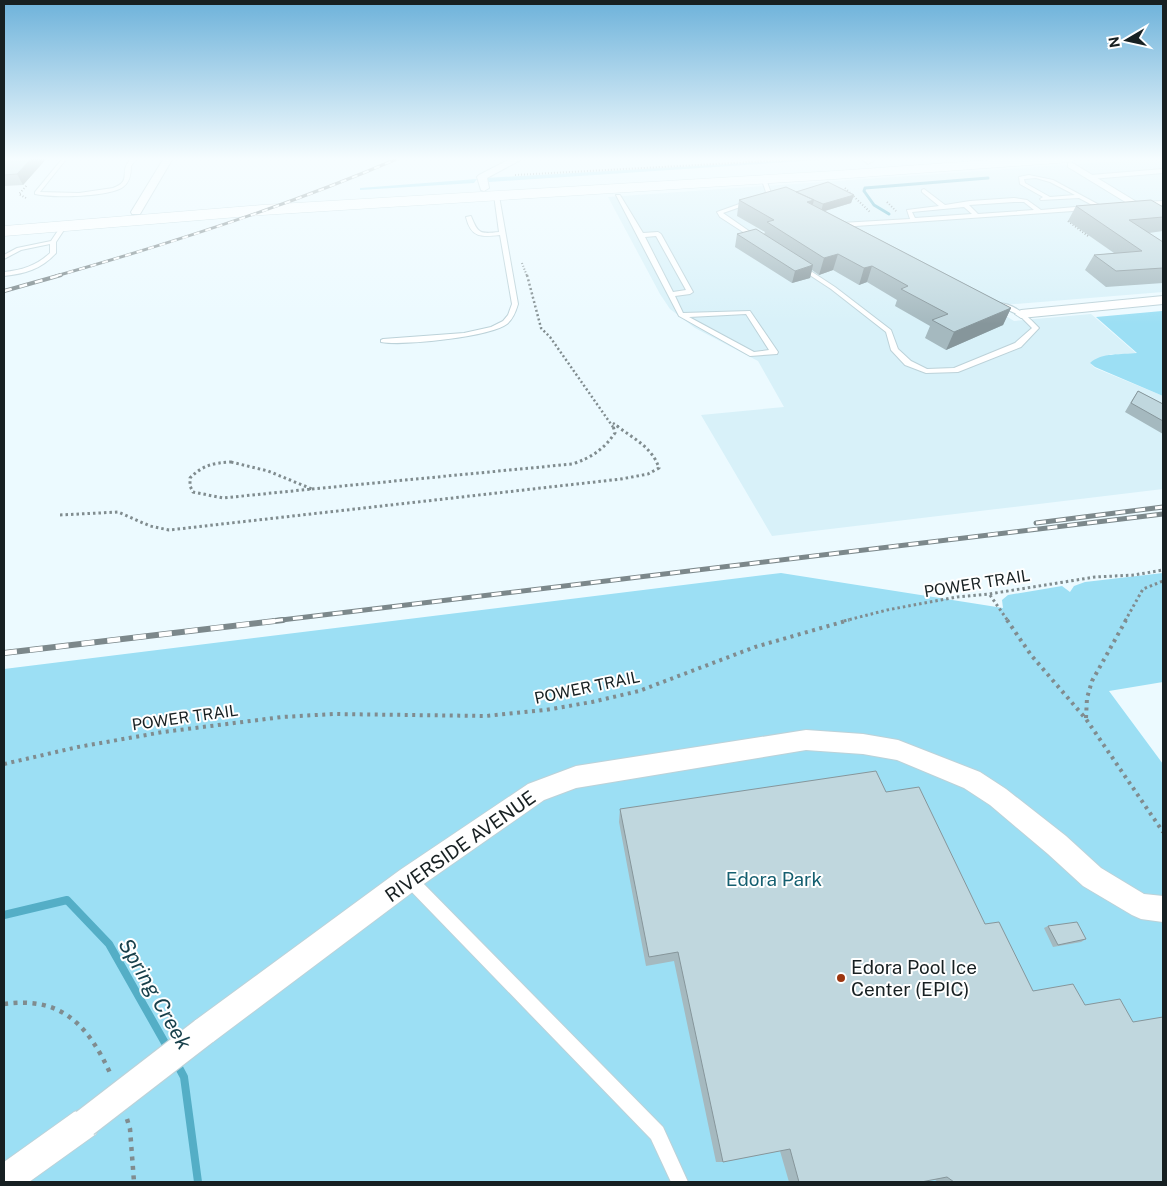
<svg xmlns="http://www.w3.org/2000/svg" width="1167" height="1186" viewBox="0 0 1167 1186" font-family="'Public Sans',sans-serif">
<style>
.built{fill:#d8f1f9}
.green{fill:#9cdff4}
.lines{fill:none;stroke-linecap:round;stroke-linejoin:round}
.stream-far1{stroke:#54aec6;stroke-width:3}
.stream{stroke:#54aec6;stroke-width:8}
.lane-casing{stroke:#bcd2d9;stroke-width:2}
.street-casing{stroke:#bcd2d9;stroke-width:2}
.primary-casing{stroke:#bcd2d9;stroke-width:1}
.path-far4{stroke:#808c8f;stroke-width:2;stroke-dasharray:1 2;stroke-linecap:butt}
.path-far3{stroke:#808c8f;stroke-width:2.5;stroke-dasharray:2 2.5;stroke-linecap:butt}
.path-far2{stroke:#808c8f;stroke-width:3;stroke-dasharray:2.5 3;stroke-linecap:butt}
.path-far1{stroke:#808c8f;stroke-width:4;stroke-dasharray:3 4.5;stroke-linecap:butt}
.path{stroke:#808c8f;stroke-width:4.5;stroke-dasharray:4 5.5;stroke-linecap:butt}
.lane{fill:#fff;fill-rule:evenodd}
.street{fill:#fff;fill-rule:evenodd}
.primary{fill:#fff;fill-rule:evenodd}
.rail-far3-casing{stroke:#7c888b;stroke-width:3}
.rail-far2-casing{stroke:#7c888b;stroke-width:4}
.rail-far1-casing{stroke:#7c888b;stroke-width:5}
.rail-casing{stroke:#7c888b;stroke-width:6}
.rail-far3{stroke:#fff;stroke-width:2;stroke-dasharray:6;stroke-linecap:butt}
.rail-far2{stroke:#fff;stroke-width:2.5;stroke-dasharray:8;stroke-linecap:butt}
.rail-far1{stroke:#fff;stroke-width:3;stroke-dasharray:10;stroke-linecap:butt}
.rail{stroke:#fff;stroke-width:4.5;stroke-dasharray:13;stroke-linecap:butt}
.street-bridge-casing{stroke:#bcd2d9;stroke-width:30;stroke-linecap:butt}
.street-bridge{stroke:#fff;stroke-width:28}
.wall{fill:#a5b9bf}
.shaded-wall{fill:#86969b}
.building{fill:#c0d7de;stroke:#86969b}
.poi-dot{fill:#9c3610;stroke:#fff;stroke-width:2}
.labels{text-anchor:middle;stroke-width:4;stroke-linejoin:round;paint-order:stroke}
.street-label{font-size:16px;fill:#172022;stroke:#fff}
.near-street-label{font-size:19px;fill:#172022;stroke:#fff}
.near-park-label{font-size:19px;fill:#155f70;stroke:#fff}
.near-poi-label{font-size:19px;fill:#172022;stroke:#fff;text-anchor:start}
.near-water-label{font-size:21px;font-style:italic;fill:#163f4a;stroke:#fff}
</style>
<rect width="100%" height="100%" fill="#ecfaff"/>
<!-- built -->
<path class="built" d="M 1163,158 L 1163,292 L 990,306 L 1014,321 L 1091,314 L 1137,354 L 1111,354 L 1090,363 L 1095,368 L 1163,396 L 1163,489 L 772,536 L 701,415 L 784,407 L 758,361 L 695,328 L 670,309 L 660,294 L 608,197 Z"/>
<!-- green -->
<path class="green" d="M 817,159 L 819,160 L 489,182 L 486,178 Z
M 477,179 L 474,183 L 360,190 L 360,188 Z
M 1162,311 L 1163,396 L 1095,367 L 1090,363 C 1102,352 1121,355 1137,353 L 1096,317 Z
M 781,573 L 1003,608 L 1002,600 L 1008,595 L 1062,586 L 1070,592 L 1074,586 L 1085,582 L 1163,573 L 1163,682 L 1109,691 L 1163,764 L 1163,1182 L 4,1182 L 4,669 Z"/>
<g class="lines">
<!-- stream-far1 -->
<path class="stream-far1" d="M 889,214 L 874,205 L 864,191 L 865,188 L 988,178"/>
<!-- stream -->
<path class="stream" d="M 4,915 L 67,900 L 109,944 L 169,1050
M 176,1062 L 184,1077 L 198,1182"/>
<defs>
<path id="lane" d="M 63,158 L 67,158 L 40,192 L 79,193 L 113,188 C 131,181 121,175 127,164 C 128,162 131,160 133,158 L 137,158 L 131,166 C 131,174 130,182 123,187 C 109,197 53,198 35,194 L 35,192 Z
M 1163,169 L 1163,173 L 1091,179 L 1088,177 L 1091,175 Z
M 1029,175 L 1053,180 L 1103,207 L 1098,208 L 1079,198 L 1041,200 L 1040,199 L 1043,197 L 1020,184 L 1019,177 ZM 1036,178 L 1050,182 L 1075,195 L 1050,197 L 1025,183 L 1024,179 Z
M 761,178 L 766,179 L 771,193 L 763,199 L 723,213 L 759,238 L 759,240 L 757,241 L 720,217 L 717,212 L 759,197 L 766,192 Z
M 924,189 L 945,205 L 970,201 L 1014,198 L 1027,200 L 1041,210 L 1087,206 L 1090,208 L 1087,210 L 841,227 L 838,225 L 841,223 L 910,219 L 907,210 L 939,206 L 922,192 L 922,190 ZM 1014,202 L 1024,202 L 1034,210 L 978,214 L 969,205 ZM 964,207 L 972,214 L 915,218 L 912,212 Z
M 494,195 L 499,196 L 518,304 C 516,311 513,319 507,324 C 490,337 403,346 381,342 L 381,340 L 383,339 L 464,333 L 491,327 L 503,321 L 508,315 L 512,304 L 500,235 C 481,237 471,238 466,217 L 471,216 C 478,234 480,234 499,232 Z
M 616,195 L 620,195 L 643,233 L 658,232 L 661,234 L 693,292 L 690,294 L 675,296 L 683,313 L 750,311 L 778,352 L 777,354 L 750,356 L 679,316 ZM 656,236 L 686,290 L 673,292 L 645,237 ZM 746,314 L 769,350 L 754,352 L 689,317 Z
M 1163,201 L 1163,205 L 1144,206 L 1141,204 L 1144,202 Z
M 61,226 L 66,227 L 56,242 L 56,253 C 42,269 24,274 4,276 L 4,272 C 22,270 36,266 50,253 L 50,244 L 21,250 L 4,259 L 4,255 L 17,248 L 51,241 Z
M 799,266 L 803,266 L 835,287 L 891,330 L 898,349 L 911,361 L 927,369 L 954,368 L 1015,343 L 1032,328 L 1019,315 L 997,305 L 997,303 C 1012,302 1029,317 1039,328 L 1021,347 L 958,372 L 926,373 L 905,365 L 891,350 L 886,332 L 831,289 L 799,268 Z
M 409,872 L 414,874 L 663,1127 L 688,1182 L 671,1182 L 651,1139 L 404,884 L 402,879 L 404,874 Z"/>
<path id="street" d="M 164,158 L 173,158 L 140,214 L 132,214 L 131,212 Z
M 512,158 L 524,158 L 487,178 L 489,188 L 484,191 L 481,190 L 477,177 L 479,175 Z
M 861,158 L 870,158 L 873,161 L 868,164 Z
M 1071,162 L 1163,218 L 1163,225 L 1068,167 L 1068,163 Z
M 1163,296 L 1163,304 L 1021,318 L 1015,314 L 1021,310 Z
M 806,730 L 863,734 L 898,740 L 980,772 L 1006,789 L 1066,836 L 1101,868 L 1144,894 L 1163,896 L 1163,922 L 1141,919 L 1132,915 L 1083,886 L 1048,854 L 990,805 L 964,788 L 897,760 L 863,754 L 806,750 L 576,788 L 544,800 L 418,888 L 213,1042 L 203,1046 L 193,1042 L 189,1032 L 193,1022 L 400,870 L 528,784 L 576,766 Z
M 85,1108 L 96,1112 L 100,1123 L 96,1134 L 29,1182 L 4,1182 L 4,1162 L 74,1112 Z"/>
<path id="primary" d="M 1018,158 L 1078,158 L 1071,162 L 835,179 L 262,215 L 4,236 L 4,226 L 262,205 L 835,171 Z"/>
</defs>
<!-- lane casing -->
<use href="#lane" class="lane-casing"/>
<!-- street casing -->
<use href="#street" class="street-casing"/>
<!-- primary casing -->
<use href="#primary" class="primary-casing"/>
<!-- path-far4 -->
<path class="path-far4" d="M 515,175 L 825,158
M 845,188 L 870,212
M 26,198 L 19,194 L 27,185
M 887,202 L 896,211
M 1068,221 L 1088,236
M 522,263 L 527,276"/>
<!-- path-far3 -->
<path class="path-far3" d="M 527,275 L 541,328 L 550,337 L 613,427
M 613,423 L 619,427"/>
<!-- path-far2 -->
<path class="path-far2" d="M 231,462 L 268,471 L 312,489 L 223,498 L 193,492 L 190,486 L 190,478 C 203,465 213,463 231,462 Z
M 312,489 L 572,464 C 591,458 603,450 615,433 L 613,426
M 60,515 L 118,512 L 150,526 L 169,530 L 621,479 L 648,474 L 659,468 C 652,447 634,439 617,426
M 990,595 L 1008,621
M 844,621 L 887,610 L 957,597 L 989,594 L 1095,577 L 1134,575 L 1163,570
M 1125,621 L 1143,589 L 1163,581"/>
<!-- path-far1 -->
<path class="path-far1" d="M 1007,620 L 1031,655 L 1086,719 L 1163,832
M 1086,718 L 1087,698 L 1092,681 L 1126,620
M 4,764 L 78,747 L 163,732 L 282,717 L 334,714 L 486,716 L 545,710 L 592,702 L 639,691 L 755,647 L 849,620"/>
<!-- path -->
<path class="path" d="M 4,1004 C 62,996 88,1025 111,1075
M 127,1119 L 130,1129 L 134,1182"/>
<!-- lane -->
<use href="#lane" class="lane"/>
<!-- street -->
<use href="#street" class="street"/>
<!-- primary -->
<use href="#primary" class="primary"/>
<defs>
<path id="rail-far3" d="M 56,276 C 172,243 288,206 399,158"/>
<path id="rail-far2" d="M 4,291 L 61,275"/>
<path id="rail-far1" d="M 1036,523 L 1163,507
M 273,621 L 1163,514"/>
<path id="rail" d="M 4,653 L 283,620"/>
</defs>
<!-- rail-far3 casing -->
<use href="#rail-far3" class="rail-far3-casing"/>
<!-- rail-far2 casing -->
<use href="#rail-far2" class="rail-far2-casing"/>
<!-- rail-far1 casing -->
<use href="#rail-far1" class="rail-far1-casing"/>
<!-- rail casing -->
<use href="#rail" class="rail-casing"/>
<!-- rail-far3 -->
<use href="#rail-far3" class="rail-far3"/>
<!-- rail-far2 -->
<use href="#rail-far2" class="rail-far2"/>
<!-- rail-far1 -->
<use href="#rail-far1" class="rail-far1"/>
<!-- rail -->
<use href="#rail" class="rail"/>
<defs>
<path id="street-bridge" d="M 85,1123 L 203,1032"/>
</defs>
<!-- street-bridge casing -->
<use href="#street-bridge" class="street-bridge-casing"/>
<!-- street-bridge -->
<use href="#street-bridge" class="street-bridge"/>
</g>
<!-- wall -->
<path class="wall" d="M 4,158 L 47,158 L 23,185 L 4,186 Z
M 796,192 L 854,195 L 851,203 L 825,211 L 1011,308 L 1003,325 L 946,350 L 925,338 L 930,326 L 895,306 L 897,300 L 867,282 L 859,285 L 833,270 L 819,275 L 812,270 L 810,278 L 792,283 L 735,247 L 737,234 L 764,234 L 765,232 L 737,216 L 739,200 Z
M 1076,206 L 1163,206 L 1163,231 L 1149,233 L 1163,242 L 1163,283 L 1106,287 L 1085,270 L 1094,255 L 1114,253 L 1068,221 Z
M 1138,391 L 1163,404 L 1163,434 L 1125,412 L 1132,400 Z
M 886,792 L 985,924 L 1033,991 L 1163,1182 L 938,1182 L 934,1179 L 921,1182 L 789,1182 L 780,1151 L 723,1162 L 716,1162 L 674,961 L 646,966 L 619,822 L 620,809 Z
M 1048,926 L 1086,939 L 1081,942 L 1053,947 L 1044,928 Z"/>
<!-- shaded-wall -->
<path class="shaded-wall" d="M 32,158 L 47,158 L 23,185 L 17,174 Z
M 854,195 L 851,203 L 821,212 L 823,204 Z
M 814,200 L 810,215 L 807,202 Z
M 838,254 L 833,270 L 819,275 L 824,258 Z
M 813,265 L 810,278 L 792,283 L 795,271 Z
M 872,266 L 867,282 L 859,285 L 864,268 Z
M 1011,308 L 1003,325 L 946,350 L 954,332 Z"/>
<!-- building -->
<path class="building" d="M 4,158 L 32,158 L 17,174 L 4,175 Z
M 828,182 L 854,195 L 823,204 L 796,192 Z
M 786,187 L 814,200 L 807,202 L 1011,308 L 954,332 L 932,320 L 948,314 L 901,289 L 908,286 L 872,266 L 864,268 L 838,254 L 824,258 L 767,222 L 774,220 L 739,200 Z
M 1151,200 L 1163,207 L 1163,217 L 1129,220 L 1163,242 L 1163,268 L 1116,271 L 1094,255 L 1142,251 L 1076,206 Z
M 756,229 L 813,265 L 795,271 L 737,234 Z
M 1138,391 L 1163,404 L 1163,421 L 1131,403 Z
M 876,771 L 886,792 L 919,787 L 985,924 L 999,922 L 1033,991 L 1073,984 L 1085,1005 L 1120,999 L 1133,1022 L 1163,1017 L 1163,1182 L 954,1182 L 947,1177 L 921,1182 L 799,1182 L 790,1149 L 723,1162 L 678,952 L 649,957 L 620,809 Z
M 1077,922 L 1086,939 L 1058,945 L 1048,926 Z"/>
<!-- sky -->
<linearGradient id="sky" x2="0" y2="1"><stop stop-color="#6db2da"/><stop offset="0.49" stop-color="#f6fdff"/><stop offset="1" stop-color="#f6fdff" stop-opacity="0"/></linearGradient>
<rect width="1167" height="324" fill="url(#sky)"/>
<!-- markers -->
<circle class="poi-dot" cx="841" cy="978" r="5"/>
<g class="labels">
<!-- street labels -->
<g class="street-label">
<text transform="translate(977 583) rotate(-9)" y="6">POWER TRAIL</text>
<text transform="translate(587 687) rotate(-12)" y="6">POWER TRAIL</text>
<text transform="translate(185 717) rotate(-8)" y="6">POWER TRAIL</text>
</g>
<!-- near-street labels -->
<g class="near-street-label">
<text transform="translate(460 846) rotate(-35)" y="7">RIVERSIDE AVENUE</text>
</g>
<!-- near-park labels -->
<g class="near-park-label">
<text x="774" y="886">Edora Park</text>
</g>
<!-- near-poi labels -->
<g class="near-poi-label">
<text x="851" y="974">Edora Pool Ice<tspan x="851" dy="22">Center (EPIC)</tspan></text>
</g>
<!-- near-water labels -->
<g class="near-water-label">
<text transform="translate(155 994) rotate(60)" y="7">Spring Creek</text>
</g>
</g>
<!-- border -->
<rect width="1167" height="1186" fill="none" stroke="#172022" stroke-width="10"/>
<!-- north arrow -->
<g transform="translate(1127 40) rotate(261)" stroke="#ffffff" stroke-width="4" paint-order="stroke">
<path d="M0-4L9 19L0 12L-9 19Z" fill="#172022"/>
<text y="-8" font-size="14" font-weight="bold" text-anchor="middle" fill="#172022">N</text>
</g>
</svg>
